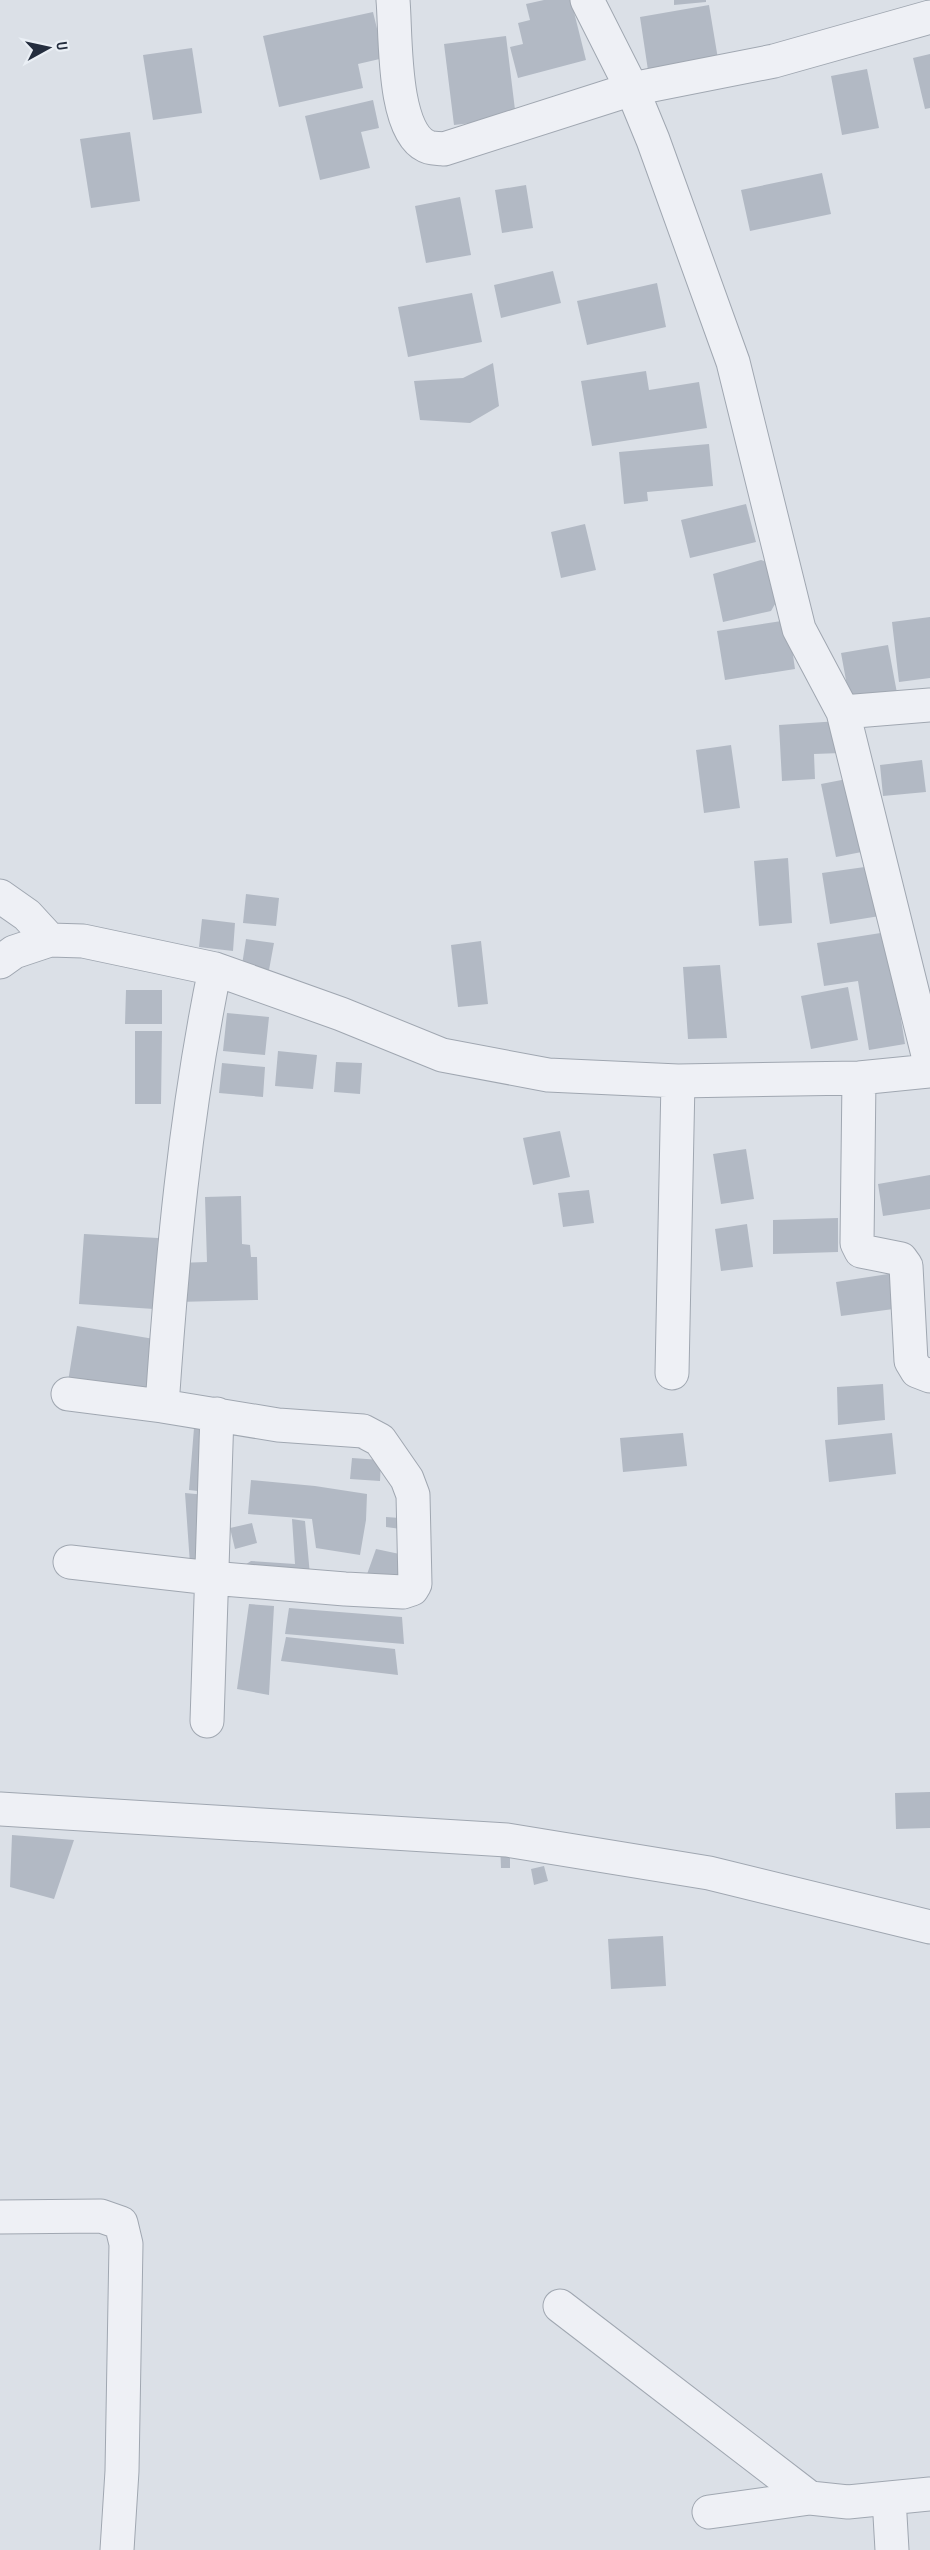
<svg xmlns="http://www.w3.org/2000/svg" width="930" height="2550" viewBox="0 0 930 2550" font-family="'Sofia Sans Condensed',sans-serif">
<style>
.building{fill:#b2b9c4}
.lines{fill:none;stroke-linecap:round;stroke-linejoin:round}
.street-casing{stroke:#a0a7b1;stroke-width:35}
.street{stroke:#eef0f5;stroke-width:33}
</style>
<rect width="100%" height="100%" fill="#dbe0e7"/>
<!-- building -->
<path class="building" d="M 544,0 L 571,0 L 586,60 L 518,78 L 510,47 L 523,44 L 518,23 L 530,20 L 526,4 Z
M 674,0 L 706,0 L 706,2 L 674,5 Z
M 709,5 L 719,65 L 649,77 L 640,17 Z
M 373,12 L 384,58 L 358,64 L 363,88 L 279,107 L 263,36 Z
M 506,36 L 516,118 L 454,125 L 444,44 Z
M 192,48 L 202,113 L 153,120 L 143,55 Z
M 930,54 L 930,108 L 925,109 L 913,58 Z
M 867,69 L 879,128 L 842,135 L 831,76 Z
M 373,100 L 379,128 L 361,132 L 370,168 L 320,180 L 305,116 Z
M 130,132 L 140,201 L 91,208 L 80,139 Z
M 822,173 L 831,214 L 750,231 L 741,190 Z
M 526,185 L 533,228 L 502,233 L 495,190 Z
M 460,197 L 471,255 L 426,263 L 415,206 Z
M 553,271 L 561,303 L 501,318 L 494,285 Z
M 657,283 L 666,327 L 587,345 L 577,301 Z
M 472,293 L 482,342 L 408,357 L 398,307 Z
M 493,363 L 499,406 L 470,423 L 420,420 L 414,381 L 463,378 Z
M 646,371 L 649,390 L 699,382 L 707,428 L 592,446 L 581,381 Z
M 709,444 L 713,486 L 647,492 L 648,501 L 624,504 L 619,452 Z
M 746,504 L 756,542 L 690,558 L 681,520 Z
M 585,524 L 596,570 L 561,578 L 551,532 Z
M 761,560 L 778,566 L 782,592 L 771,611 L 723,622 L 713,574 Z
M 930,617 L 930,678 L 899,682 L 892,622 Z
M 788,620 L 795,669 L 725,680 L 717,631 Z
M 888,645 L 897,693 L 850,702 L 841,653 Z
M 839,721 L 841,753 L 814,754 L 815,779 L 782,781 L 779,725 Z
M 731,745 L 740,808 L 704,813 L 696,750 Z
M 922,760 L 926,792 L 883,796 L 880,765 Z
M 857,777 L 872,850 L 836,857 L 821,784 Z
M 788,858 L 792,923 L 759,926 L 754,861 Z
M 879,865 L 886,915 L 830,924 L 822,873 Z
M 246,894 L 279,898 L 276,926 L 243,923 Z
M 202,919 L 235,923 L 233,951 L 199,947 Z
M 887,932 L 905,1044 L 869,1050 L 858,981 L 824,986 L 817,943 Z
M 246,939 L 274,943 L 269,970 L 242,965 Z
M 481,941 L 488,1004 L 458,1007 L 451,945 Z
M 720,965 L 727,1038 L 688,1039 L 683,967 Z
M 848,987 L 858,1040 L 811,1049 L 801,996 Z
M 126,990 L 162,990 L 162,1024 L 125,1024 Z
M 227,1013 L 269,1017 L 265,1055 L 223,1051 Z
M 135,1031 L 162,1031 L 161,1104 L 135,1104 Z
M 278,1051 L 317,1055 L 313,1089 L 275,1086 Z
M 336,1062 L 362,1063 L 360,1094 L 334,1092 Z
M 222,1063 L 265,1067 L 263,1097 L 219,1093 Z
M 560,1131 L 570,1177 L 533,1185 L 523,1138 Z
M 746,1149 L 754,1199 L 721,1204 L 713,1154 Z
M 930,1175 L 930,1209 L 883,1216 L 878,1184 Z
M 589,1190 L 594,1223 L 563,1227 L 558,1193 Z
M 241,1196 L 242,1244 L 250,1245 L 251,1257 L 257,1257 L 258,1300 L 177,1302 L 176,1263 L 207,1262 L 205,1197 Z
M 838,1218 L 838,1252 L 773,1254 L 773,1220 Z
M 747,1224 L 753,1267 L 721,1271 L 715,1229 Z
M 84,1234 L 158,1238 L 154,1309 L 79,1304 Z
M 895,1273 L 901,1308 L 841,1316 L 836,1282 Z
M 77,1326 L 154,1339 L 143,1407 L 66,1394 Z
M 883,1384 L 885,1420 L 838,1425 L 837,1387 Z
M 194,1428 L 213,1430 L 207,1492 L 189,1490 Z
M 683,1433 L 687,1466 L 623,1472 L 620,1438 Z
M 892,1433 L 896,1474 L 829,1482 L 825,1440 Z
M 352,1458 L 381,1460 L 380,1481 L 350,1479 Z
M 251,1480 L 315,1486 L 367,1494 L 366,1520 L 360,1555 L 316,1548 L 312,1519 L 248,1514 Z
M 185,1493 L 206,1495 L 201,1563 L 190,1564 Z
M 386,1517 L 400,1518 L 401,1529 L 386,1527 Z
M 292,1519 L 305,1521 L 310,1575 L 237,1570 L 251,1561 L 295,1564 Z
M 252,1523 L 257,1543 L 235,1549 L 230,1528 Z
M 376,1549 L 409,1556 L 403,1584 L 366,1577 Z
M 249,1604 L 274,1606 L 269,1695 L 237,1689 Z
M 289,1608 L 402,1617 L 404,1644 L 285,1634 Z
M 286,1637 L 395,1649 L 398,1675 L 281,1661 Z
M 930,1792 L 930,1828 L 896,1829 L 895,1793 Z
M 12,1835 L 74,1840 L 54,1899 L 10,1887 Z
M 500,1842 L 510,1842 L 510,1868 L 501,1868 Z
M 544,1866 L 548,1881 L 534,1885 L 531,1869 Z
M 663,1936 L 666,1986 L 611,1989 L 608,1939 Z"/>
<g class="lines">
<defs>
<path id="street" d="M 393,0 C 396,33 392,130 426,146 C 430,149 439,148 444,149 L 632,89 L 774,61 L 930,17
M 587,0 L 632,89 L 653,140 L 733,362 L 799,629 L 843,712 L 930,1063
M 843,712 L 930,705
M 0,896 L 27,915 L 50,940
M 0,962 L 14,952 L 50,940 L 83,941 L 168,959 L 215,969 L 341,1014 L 442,1055 L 548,1075 L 678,1081 L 859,1078 L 930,1071
M 859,1078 L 857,1243 L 861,1251 L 901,1259 L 906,1266 L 911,1361 L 917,1371 L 930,1376
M 672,1373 L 678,1081
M 68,1394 L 162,1406
M 70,1562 L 211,1578 L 345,1589 L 403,1592 L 412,1589 L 415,1584 L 413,1495 L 407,1479 L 380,1440 L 363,1431 L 278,1425 L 162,1406 C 172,1259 185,1114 215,969
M 207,1721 L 217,1414
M 0,1809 L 507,1840 L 709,1873 L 930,1927
M 0,2217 L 101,2216 L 121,2223 L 126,2244 L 122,2471 L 117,2550
M 560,2306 L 810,2498 L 848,2502 L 930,2494
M 889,2498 L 892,2550
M 709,2512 L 810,2498"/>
</defs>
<!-- street casing -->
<use href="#street" class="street-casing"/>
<!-- street -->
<use href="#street" class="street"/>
</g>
<!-- north arrow -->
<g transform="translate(48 48) rotate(82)" stroke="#eaeff5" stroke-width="4.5" paint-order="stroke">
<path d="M0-4.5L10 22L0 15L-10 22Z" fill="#242d3e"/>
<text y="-9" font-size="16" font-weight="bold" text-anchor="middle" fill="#242d3e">U</text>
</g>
</svg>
